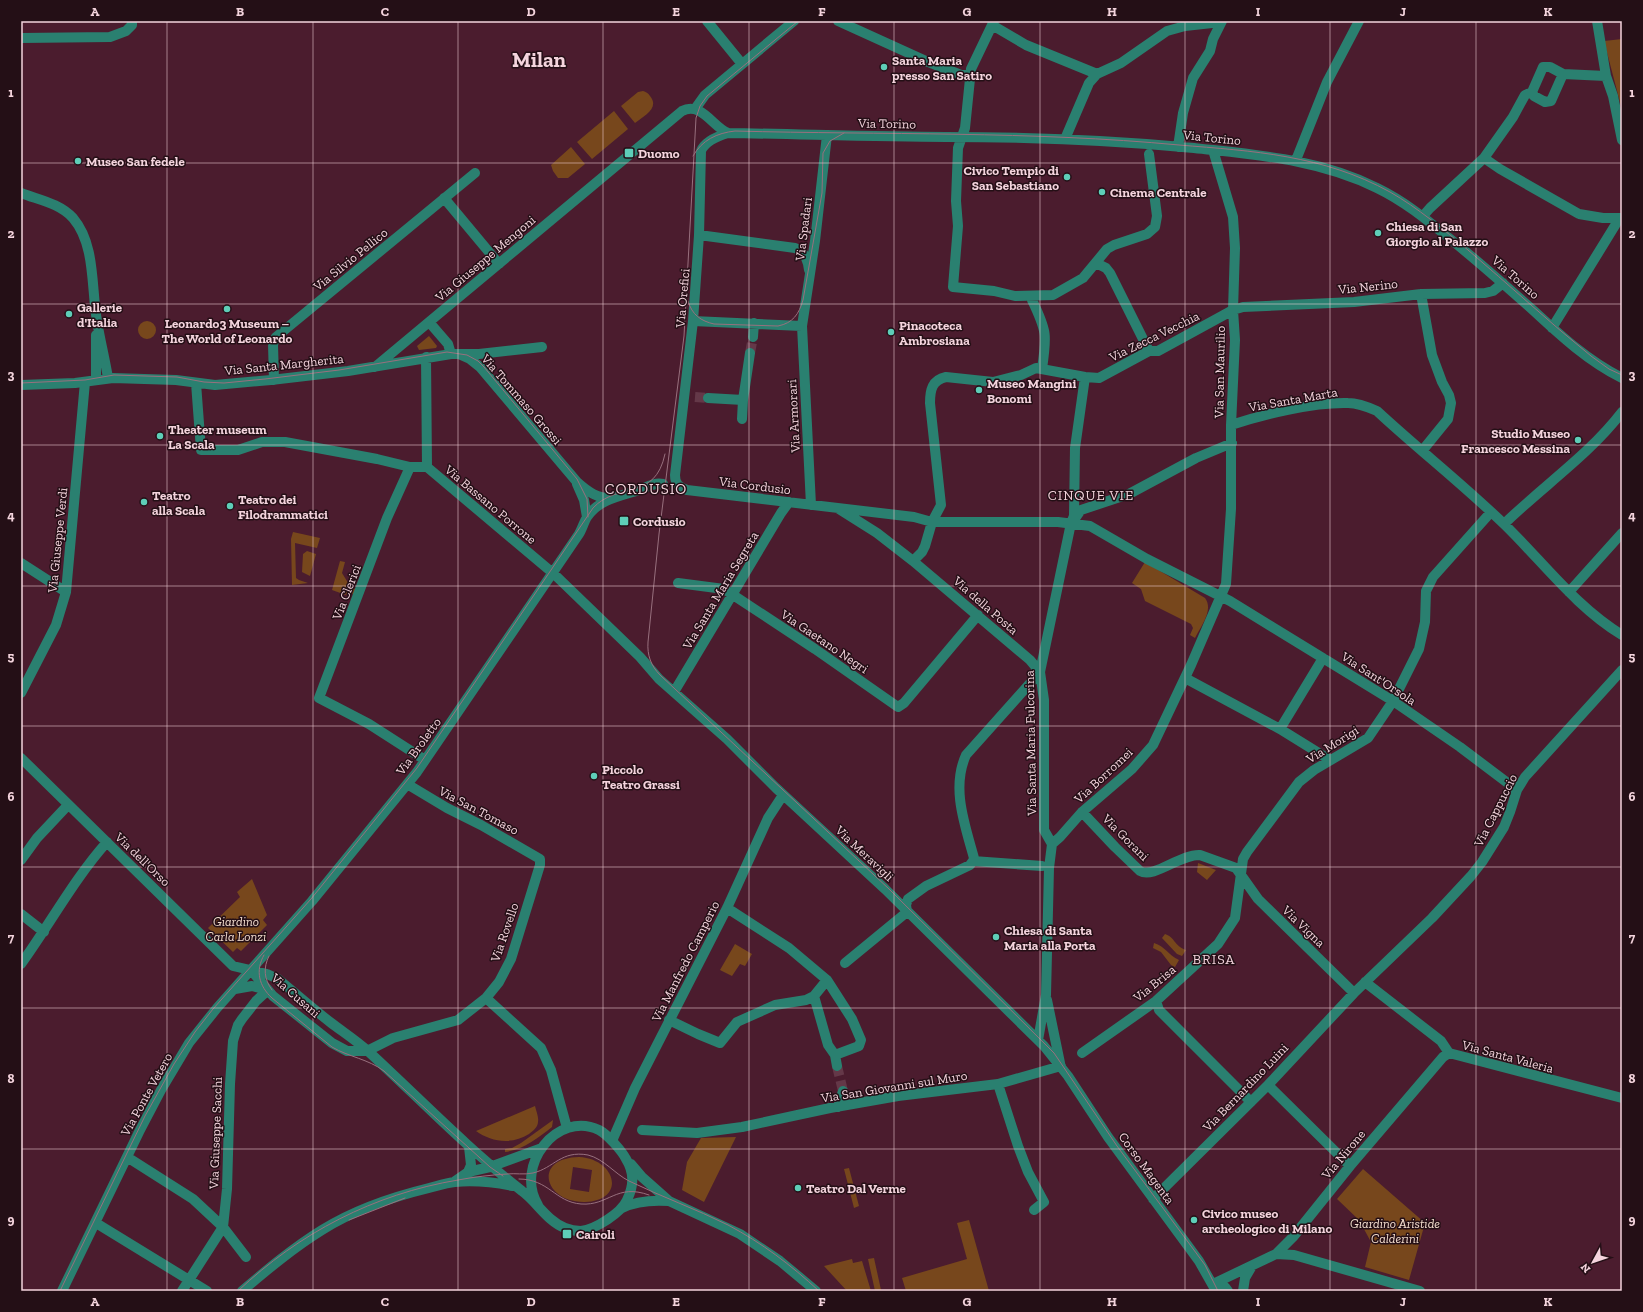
<svg xmlns="http://www.w3.org/2000/svg" width="1643" height="1312" viewBox="0 0 1643 1312" font-family="'Zilla Slab',serif">
<style>
.green{fill:#77471c;fill-rule:evenodd}
.lines{fill:none;stroke-linecap:round;stroke-linejoin:round}
.minor-tunnel{stroke:#643848;stroke-width:10;stroke-dasharray:10 5;stroke-linecap:butt}
.minor{stroke:#2a8070;stroke-width:10}
.tram{stroke:#98707e;stroke-width:1}
.grid{fill:none;stroke:#f4d4dd;stroke-width:1;stroke-opacity:0.55}
.poi-dot{fill:#5eceb8;stroke:#240f16;stroke-width:1.5}
.labels{text-anchor:middle;stroke-width:3;stroke-linejoin:round;paint-order:stroke}
.poi-label{font-size:13px;font-weight:bold;fill:#f4d4dd;stroke:#240f16;text-anchor:start}
.street-label{font-size:13px;fill:#f4d4dd;stroke:#240f16}
.park-label{font-size:13px;font-style:italic;fill:#f3ddce;stroke:#240f16}
.neighbourhood-label{font-size:14px;letter-spacing:1px;fill:#f4d4dd;stroke:#240f16}
.quarter-label{font-size:15px;letter-spacing:1px;fill:#f4d4dd;stroke:#240f16}
.town-label{font-size:21px;font-weight:bold;fill:#f4d4dd;stroke:#240f16}
.neatline{fill:none;stroke:#f4d4dd;stroke-width:1.5}
.grid-label{font-size:13px;text-anchor:middle;font-weight:bold;fill:#f4d4dd}
</style>
<rect width="100%" height="100%" fill="#4b1c2e"/>
<!-- green -->
<path class="green" d="M 1622,39 L 1622,106 L 1621,106 L 1604,41 Z
M 643,91 C 646,92 648,93 650,96 C 660,108 644,116 635,123 L 621,106 L 638,92 Z
M 614,111 L 628,129 L 592,159 L 577,142 Z
M 571,147 L 585,164 L 568,178 L 558,178 L 553,171 L 551,165 Z
M138 330a9 9 0 1 1 18 0a9 9 0 1 1-18 0Z
M 429,336 L 437,346 L 436,348 L 419,350 L 417,346 Z
M 293,532 L 320,538 L 317,548 L 295,543 L 296,578 L 299,580 L 308,583 L 292,585 L 291,539 Z
M 307,551 L 316,554 L 310,576 L 302,572 L 303,554 Z
M 340,561 L 345,562 L 342,573 L 350,586 L 357,590 L 355,595 L 348,592 L 346,595 L 332,590 Z
M 1145,562 L 1205,598 C 1214,610 1201,626 1195,638 L 1190,635 L 1193,628 L 1191,624 L 1145,601 L 1141,589 L 1132,583 Z
M 1198,863 L 1216,870 L 1207,880 L 1197,872 Z
M 252,879 L 267,915 L 263,920 L 267,925 L 241,951 L 237,948 L 233,952 L 208,928 L 240,897 L 237,892 Z
M 1165,934 C 1175,937 1174,946 1186,950 L 1182,956 L 1177,954 L 1162,938 Z
M 1154,943 C 1165,946 1168,955 1179,960 L 1175,967 L 1171,965 L 1161,952 L 1153,948 Z
M 735,944 L 752,954 L 745,966 L 740,964 L 732,976 L 720,970 Z
M 535,1106 C 536,1111 539,1117 538,1122 C 538,1127 533,1131 529,1134 C 512,1145 491,1142 476,1131 Z
M 553,1120 L 552,1127 C 538,1138 523,1150 505,1152 L 505,1149 L 512,1148 L 521,1143 Z
M 736,1137 L 704,1202 L 682,1190 L 687,1162 L 701,1138 Z
M 579,1157 C 616,1159 627,1200 585,1202 C 544,1203 532,1158 579,1157 ZM 573,1167 L 592,1170 L 589,1192 L 570,1189 Z
M 849,1168 L 859,1206 L 854,1208 L 844,1169 Z
M 1363,1169 L 1425,1223 L 1409,1280 L 1365,1267 L 1371,1242 L 1359,1220 L 1337,1199 Z
M 969,1220 L 989,1291 L 906,1291 L 902,1278 L 967,1259 L 957,1223 Z
M 874,1258 L 881,1290 L 875,1291 L 868,1259 Z
M 852,1259 L 853,1263 L 862,1261 L 871,1291 L 847,1291 L 824,1266 Z"/>
<g class="lines">
<!-- minor-tunnel -->
<path class="minor-tunnel" d="M 750,353 L 753,337
M 695,397 L 708,398
M 837,1066 L 843,1091"/>
<!-- minor -->
<path class="minor" d="M 707,21 L 742,64
M 838,21 L 926,61 L 961,75 L 970,75
M 994,21 L 971,69 L 965,128 L 958,148 L 956,201 L 958,226 L 953,287 L 994,291 L 1015,296 L 1053,295 L 1083,278 L 1107,249 L 1114,245 L 1147,234 L 1155,227 L 1157,216 L 1149,154
M 1597,21 L 1606,76 L 1613,96 L 1622,140
M 992,25 L 1026,45 L 1097,74
M 21,38 L 110,37 L 126,31 L 132,25 L 132,21
M 1532,92 L 1534,96 L 1545,102 L 1551,101 L 1563,74
M 695,109 L 705,95 L 794,21
M 1065,139 L 1089,83 L 1097,74 L 1121,63 L 1167,31 L 1185,26 L 1221,22
M 1178,147 L 1183,113 L 1193,78 L 1210,51 L 1213,39 L 1222,21
M 1484,158 L 1500,169 L 1579,214 L 1603,218 L 1622,218
M 1296,160 L 1327,82 L 1359,21
M 21,193 C 39,200 59,203 73,218 C 96,245 91,288 97,321 C 100,340 105,359 108,378
M 444,198 L 499,264
M 1423,216 L 1430,208 L 1484,158 L 1513,117 L 1525,95 L 1532,92 L 1543,67 L 1550,67 L 1563,74 L 1606,76
M 699,235 L 795,248 C 804,251 808,260 809,270
M 1096,263 L 1106,268 L 1110,273 L 1149,351
M 1421,294 L 1432,355 L 1442,382 L 1449,395 L 1451,403 L 1448,419 L 1422,451
M 1032,296 L 1032,300 C 1047,331 1047,335 1042,369
M 693,321 L 802,326
M 429,322 L 448,344 L 451,354
M 1552,328 L 1619,219
M 753,337 L 754,323
M 461,355 L 470,359 L 480,367 L 577,482 C 588,492 598,499 613,498
M 426,357 L 427,467
M 375,367 L 682,111 C 701,101 713,127 728,133
M 96,380 L 96,335
M 274,380 L 273,344 L 276,337 L 475,173
M 196,383 L 201,450 L 238,450 L 262,442 L 285,442 L 377,459 L 410,467 L 427,467 L 554,574 L 640,657 L 659,679 L 727,739 L 776,788 L 885,889 L 1044,1046 L 1068,1076 L 1108,1137 L 1199,1261 L 1216,1291
M 21,385 L 75,383 L 113,378 L 176,380 L 215,385 L 271,380 L 348,371 L 451,354 L 479,354 L 542,347
M 708,398 L 743,400
M 742,419 L 743,400 L 750,353
M 1231,425 C 1264,414 1314,402 1348,403 C 1358,403 1368,407 1377,411 C 1419,450 1464,485 1505,525 C 1543,562 1576,607 1622,635
M 410,467 L 387,518 L 319,698 L 369,724 L 425,760
M 577,484 L 584,500 L 587,517
M 811,505 L 802,326 L 815,241 L 827,135
M 839,509 L 877,533 L 913,561 L 1030,660 L 1040,672
M 1074,520 L 1081,510 L 1129,494 L 1196,458 L 1232,443
M 1504,524 C 1543,486 1589,455 1622,412
M 913,561 L 922,552 L 925,546 L 932,522 L 941,505 L 930,403 C 930,390 932,380 946,377 L 993,382 L 1021,375 L 1036,368 L 1085,377 L 1099,378 L 1149,351 L 1158,351 L 1233,310 L 1243,307 L 1354,302 L 1421,294 L 1485,293 L 1493,291 L 1503,283
M 21,563 L 66,592
M 678,583 L 724,589 L 815,649 L 898,707 L 904,703 L 978,615
M 1569,592 L 1622,533
M 1185,678 L 1280,729 L 1330,760
M 674,692 L 781,513 L 789,502
M 21,693 L 56,625 L 66,592 L 85,382
M 1280,729 L 1323,658
M 21,758 L 233,966 L 267,974 L 278,979 C 295,993 312,1008 330,1022 C 343,1032 357,1041 369,1052 C 420,1099 468,1149 522,1191 C 537,1202 547,1221 565,1228 C 570,1230 576,1231 581,1231 C 596,1229 621,1213 627,1200 C 634,1186 635,1173 626,1159 C 622,1151 607,1134 599,1130 C 557,1110 514,1166 538,1205
M 1517,790 L 1460,747 L 1393,701 L 1230,601 L 1147,559 L 1090,526 L 1058,522 L 932,522 L 914,517 L 687,490 C 679,487 675,484 675,475 L 693,321 L 699,235 L 701,151 C 705,141 718,136 728,133 C 801,134 874,137 946,137 C 1029,137 1111,140 1194,148 C 1257,155 1319,159 1377,188 C 1404,201 1426,219 1449,238 C 1478,261 1506,286 1534,311 C 1561,336 1588,361 1622,378
M 1082,812 L 1115,847 L 1140,871 C 1154,879 1180,854 1200,855 L 1236,868 L 1258,899 L 1354,993
M 1052,844 L 1060,837 L 1082,812 L 1132,769 L 1153,745 L 1191,665 L 1226,584 L 1231,509 L 1231,425 L 1235,340 L 1233,310 L 1235,248 L 1233,217 L 1213,150
M 1052,844 L 1044,830 L 1044,700 L 1040,672 L 1071,523 L 1074,516 L 1075,448 L 1085,377
M 21,860 L 37,838 L 68,805
M 973,861 L 974,858 C 965,825 951,788 966,755 L 1040,672
M 727,908 L 789,948 L 827,980 L 852,1019 L 861,1040 L 859,1046 L 835,1055
M 907,912 L 906,905 L 908,899 L 926,886 L 970,865 L 973,861 L 1042,866
M 21,914 L 44,932
M 845,963 L 907,912
M 21,964 C 50,924 74,879 107,842
M 251,970 L 273,996 L 332,1043 L 347,1051 L 367,1051
M 1365,982 L 1441,1041 L 1449,1053 L 1622,1098
M 235,989 L 252,986 L 268,990
M 814,996 L 828,1045 L 835,1055 L 837,1066
M 486,998 L 541,1048 L 551,1070 L 567,1128
M 1047,1000 L 1060,1063
M 1156,1001 L 1159,1010 L 1251,1102
M 669,1020 L 698,1034 L 720,1043 L 737,1022 L 775,1005 L 806,1000 L 814,996 L 827,980
M 1038,1040 L 1046,995 L 1049,868 L 1052,844
M 367,1051 L 393,1038 L 458,1020 L 486,998 L 499,982 L 511,959 L 540,865 L 540,859 L 481,825 L 447,808 L 407,784
M 1082,1053 L 1156,1001 L 1218,944 L 1235,918 L 1243,859 L 1247,852 L 1299,782 L 1314,770 L 1368,738 L 1393,701 L 1419,649 L 1425,622 L 1426,591 L 1433,577 L 1491,512
M 998,1084 L 1018,1146 L 1028,1172 L 1044,1202 L 1034,1210
M 1268,1085 L 1350,1166
M 838,1107 L 843,1091
M 642,1130 L 697,1133 L 742,1127 L 830,1108 L 898,1096 L 998,1084 L 1061,1066
M 612,1141 L 635,1088 L 727,908 L 768,818 L 783,795
M 127,1157 L 193,1199 L 223,1227 L 246,1257
M 631,1164 L 642,1177 L 669,1201 L 740,1234 L 780,1261 L 816,1291
M 468,1172 L 471,1165 L 469,1147
M 455,1181 L 468,1172 L 490,1167 L 542,1148
M 1153,1199 L 1268,1085 L 1354,993 L 1432,918 L 1471,876 L 1482,862 L 1504,827 L 1510,812 L 1517,790 L 1525,777 L 1622,670
M 622,1208 C 636,1201 654,1200 669,1201
M 96,1223 L 207,1291
M 1276,1254 L 1294,1255 L 1420,1291
M 1213,1284 L 1276,1254 L 1293,1237 L 1350,1166 L 1443,1057 L 1449,1053
M 1213,1284 L 1225,1287 L 1228,1291
M 62,1291 L 139,1132 L 161,1090 L 189,1043 L 217,1008 L 312,901 L 417,772 L 579,534 C 582,529 584,522 587,517 C 599,499 621,496 639,490 C 648,487 654,482 663,484
M 182,1291 L 223,1227 L 227,1189 L 230,1084 L 233,1041 L 238,1025 L 242,1019 L 256,1001 L 268,990
M 242,1291 C 268,1269 293,1248 322,1230 C 354,1210 392,1197 429,1188 C 437,1186 446,1183 455,1182 C 475,1180 493,1182 513,1186
M 1243,1291 L 1245,1278 L 1252,1266"/>
<!-- tram -->
<path class="tram" d="M 798,21 L 707,96 L 700,106 L 696,118 L 684,336 L 659,534 L 648,642 C 647,655 651,666 660,675 L 889,889 L 1054,1053 L 1117,1146 L 1205,1265 L 1218,1291
M 693,156 C 702,140 717,133 735,131 C 883,135 1031,131 1179,145 C 1253,151 1323,155 1390,192 C 1418,208 1443,229 1468,250 C 1509,285 1549,322 1591,356 L 1609,369 L 1622,375
M 688,301 C 692,315 701,321 714,324 L 778,326 C 793,323 799,314 803,300 L 822,193 L 823,153 L 830,141 L 844,133
M 21,383 L 85,380 L 114,375 L 177,377 L 204,382 L 224,383 L 265,379 L 339,370 L 447,352 L 467,355 L 478,361 L 484,367 L 577,479 L 587,499 L 588,517
M 264,955 C 255,971 259,986 272,998 L 332,1047 C 349,1057 368,1059 384,1071 L 490,1167 L 503,1176
M 269,956 C 263,968 264,979 272,990
M 519,1179 C 549,1179 555,1202 581,1204 C 609,1206 616,1183 649,1195
M 349,1220 L 405,1198
M 60,1291 L 145,1116 L 174,1064 L 195,1032 L 213,1009 L 311,899 L 417,768 L 593,508 C 618,481 655,502 665,454
M 238,1291 C 299,1233 374,1194 458,1180 C 474,1177 490,1175 507,1174 C 515,1173 524,1175 533,1173 C 554,1168 561,1150 588,1155 C 604,1159 615,1174 629,1181 C 662,1197 696,1209 728,1225 C 762,1243 791,1265 819,1291"/>
</g>
<!-- grid -->
<path class="grid" d="M 167,21 L 167,1291M 313,21 L 313,1291M 458,21 L 458,1291M 603,21 L 603,1291M 749,21 L 749,1291M 894,21 L 894,1291M 1040,21 L 1040,1291M 1185,21 L 1185,1291M 1330,21 L 1330,1291M 1476,21 L 1476,1291M 21,163 L 1622,163M 21,304 L 1622,304M 21,445 L 1622,445M 21,586 L 1622,586M 21,726 L 1622,726M 21,867 L 1622,867M 21,1008 L 1622,1008M 21,1149 L 1622,1149"/>
<!-- markers -->
<g class="poi-dot">
<circle cx="884" cy="67" r="4"/>
<rect x="624" y="148" width="10" height="10" rx="2"/>
<circle cx="78" cy="161" r="4"/>
<circle cx="1067" cy="177" r="4"/>
<circle cx="1102" cy="192" r="4"/>
<circle cx="1378" cy="233" r="4"/>
<circle cx="227" cy="309" r="4"/>
<circle cx="69" cy="314" r="4"/>
<circle cx="891" cy="332" r="4"/>
<circle cx="979" cy="390" r="4"/>
<circle cx="160" cy="436" r="4"/>
<circle cx="1578" cy="440" r="4"/>
<circle cx="144" cy="502" r="4"/>
<circle cx="230" cy="506" r="4"/>
<rect x="619" y="516" width="10" height="10" rx="2"/>
<circle cx="594" cy="776" r="4"/>
<circle cx="996" cy="937" r="4"/>
<circle cx="798" cy="1188" r="4"/>
<circle cx="1194" cy="1220" r="4"/>
<rect x="562" y="1229" width="10" height="10" rx="2"/>
</g>
<g class="labels">
<!-- poi labels -->
<g class="poi-label">
<text x="892" y="65">Santa Maria<tspan x="892" dy="15">presso San Satiro</tspan></text>
<text x="638" y="158">Duomo</text>
<text x="86" y="166">Museo San fedele</text>
<text x="1059" y="175" text-anchor="end">Civico Tempio di<tspan x="1059" dy="15">San Sebastiano</tspan></text>
<text x="1110" y="197">Cinema Centrale</text>
<text x="1386" y="231">Chiesa di San<tspan x="1386" dy="15">Giorgio al Palazzo</tspan></text>
<text x="77" y="312">Gallerie<tspan x="77" dy="15">d'Italia</tspan></text>
<text x="227" y="328" text-anchor="middle">Leonardo3 Museum –<tspan x="227" dy="15">The World of Leonardo</tspan></text>
<text x="899" y="330">Pinacoteca<tspan x="899" dy="15">Ambrosiana</tspan></text>
<text x="987" y="388">Museo Mangini<tspan x="987" dy="15">Bonomi</tspan></text>
<text x="168" y="434">Theater museum<tspan x="168" dy="15">La Scala</tspan></text>
<text x="1570" y="438" text-anchor="end">Studio Museo<tspan x="1570" dy="15">Francesco Messina</tspan></text>
<text x="152" y="500">Teatro<tspan x="152" dy="15">alla Scala</tspan></text>
<text x="238" y="504">Teatro dei<tspan x="238" dy="15">Filodrammatici</tspan></text>
<text x="633" y="526">Cordusio</text>
<text x="602" y="774">Piccolo<tspan x="602" dy="15">Teatro Grassi</tspan></text>
<text x="1004" y="935">Chiesa di Santa<tspan x="1004" dy="15">Maria alla Porta</tspan></text>
<text x="806" y="1193">Teatro Dal Verme</text>
<text x="1202" y="1218">Civico museo<tspan x="1202" dy="15">archeologico di Milano</tspan></text>
<text x="576" y="1239">Cairoli</text>
</g>
<!-- street labels -->
<g class="street-label">
<text transform="translate(887 123) rotate(1)" y="5">Via Torino</text>
<text transform="translate(1212 137) rotate(6)" y="5">Via Torino</text>
<text transform="translate(803 229) rotate(-83)" y="5">Via Spadari</text>
<text transform="translate(485 258) rotate(-40)" y="5">Via Giuseppe Mengoni</text>
<text transform="translate(350 259) rotate(-39)" y="5">Via Silvio Pellico</text>
<text transform="translate(1516 277) rotate(41)" y="5">Via Torino</text>
<text transform="translate(1368 286) rotate(-6)" y="5">Via Nerino</text>
<text transform="translate(682 298) rotate(-85)" y="5">Via Orefici</text>
<text transform="translate(1154 336) rotate(-26)" y="5">Via Zecca Vecchia</text>
<text transform="translate(284 364) rotate(-6)" y="5">Via Santa Margherita</text>
<text transform="translate(1219 372) rotate(-89)" y="5">Via San Maurilio</text>
<text transform="translate(522 399) rotate(49)" y="5">Via Tommaso Grossi</text>
<text transform="translate(1293 399) rotate(-10)" y="5">Via Santa Marta</text>
<text transform="translate(793 416) rotate(-93)" y="5">Via Armorari</text>
<text transform="translate(755 485) rotate(7)" y="5">Via Cordusio</text>
<text transform="translate(491 504) rotate(40)" y="5">Via Bassano Porrone</text>
<text transform="translate(57 540) rotate(-84)" y="5">Via Giuseppe Verdi</text>
<text transform="translate(720 590) rotate(-59)" y="5">Via Santa Maria Segreta</text>
<text transform="translate(346 592) rotate(-69)" y="5">Via Clerici</text>
<text transform="translate(986 605) rotate(41)" y="5">Via della Posta</text>
<text transform="translate(825 641) rotate(34)" y="5">Via Gaetano Negri</text>
<text transform="translate(1379 678) rotate(33)" y="5">Via Sant'Orsola</text>
<text transform="translate(1030 743) rotate(-91)" y="5">Via Santa Maria Fulcorina</text>
<text transform="translate(1332 744) rotate(-32)" y="5">Via Morigi</text>
<text transform="translate(418 746) rotate(-54)" y="5">Via Broletto</text>
<text transform="translate(1103 775) rotate(-43)" y="5">Via Borromei</text>
<text transform="translate(479 810) rotate(28)" y="5">Via San Tomaso</text>
<text transform="translate(1495 810) rotate(-63)" y="5">Via Cappuccio</text>
<text transform="translate(1126 837) rotate(45)" y="5">Via Gorani</text>
<text transform="translate(865 853) rotate(43)" y="5">Via Meravigli</text>
<text transform="translate(143 859) rotate(44)" y="5">Via dell'Orso</text>
<text transform="translate(1304 926) rotate(44)" y="5">Via Vigna</text>
<text transform="translate(504 932) rotate(-71)" y="5">Via Rovello</text>
<text transform="translate(685 961) rotate(-63)" y="5">Via Manfredo Camperio</text>
<text transform="translate(1154 983) rotate(-39)" y="5">Via Brisa</text>
<text transform="translate(296 995) rotate(41)" y="5">Via Cusani</text>
<text transform="translate(1508 1056) rotate(15)" y="5">Via Santa Valeria</text>
<text transform="translate(894 1086) rotate(-9)" y="5">Via San Giovanni sul Muro</text>
<text transform="translate(1245 1087) rotate(-46)" y="5">Via Bernardino Luini</text>
<text transform="translate(146 1094) rotate(-61)" y="5">Via Ponte Vetero</text>
<text transform="translate(215 1133) rotate(-88)" y="5">Via Giuseppe Sacchi</text>
<text transform="translate(1343 1154) rotate(-50)" y="5">Via Nirone</text>
<text transform="translate(1147 1168) rotate(54)" y="5">Corso Magenta</text>
</g>
<!-- park labels -->
<g class="park-label">
<text x="236" y="926">Giardino<tspan x="236" dy="15">Carla Lonzi</tspan></text>
<text x="1395" y="1228">Giardino Aristide<tspan x="1395" dy="15">Calderini</tspan></text>
</g>
<!-- neighbourhood labels -->
<g class="neighbourhood-label">
<text x="1091" y="500">CINQUE VIE</text>
<text x="1214" y="964">BRISA</text>
</g>
<!-- quarter labels -->
<g class="quarter-label">
<text x="646" y="494">CORDUSIO</text>
</g>
<!-- town labels -->
<g class="town-label">
<text x="539" y="67">Milan</text>
</g>
</g>
<!-- border -->
<rect width="1643" height="1312" fill="none" stroke="#240f16" stroke-width="44"/>
<!-- north arrow -->
<g transform="translate(1593 1262) rotate(230)" stroke="#240f16" stroke-width="3" paint-order="stroke">
<path d="M0-3L7 15L0 10L-7 15Z" fill="#f4d4dd"/>
<text y="-6" font-size="11" font-weight="bold" text-anchor="middle" fill="#f4d4dd">N</text>
</g>
<rect x="22" y="22" width="1599" height="1268" class="neatline"/>
<g class="grid-label">
<text x="95" y="16">A</text>
<text x="240" y="16">B</text>
<text x="385" y="16">C</text>
<text x="531" y="16">D</text>
<text x="676" y="16">E</text>
<text x="822" y="16">F</text>
<text x="967" y="16">G</text>
<text x="1112" y="16">H</text>
<text x="1258" y="16">I</text>
<text x="1403" y="16">J</text>
<text x="1548" y="16">K</text>
<text x="11" y="97">1</text>
<text x="1632" y="97">1</text>
<text x="11" y="238">2</text>
<text x="1632" y="238">2</text>
<text x="11" y="379">3</text>
<text x="1632" y="379">3</text>
<text x="11" y="520">4</text>
<text x="1632" y="520">4</text>
<text x="11" y="661">5</text>
<text x="1632" y="661">5</text>
<text x="11" y="801">6</text>
<text x="1632" y="801">6</text>
<text x="11" y="942">7</text>
<text x="1632" y="942">7</text>
<text x="11" y="1083">8</text>
<text x="1632" y="1083">8</text>
<text x="11" y="1224">9</text>
<text x="1632" y="1224">9</text>
<text x="95" y="1306">A</text>
<text x="240" y="1306">B</text>
<text x="385" y="1306">C</text>
<text x="531" y="1306">D</text>
<text x="676" y="1306">E</text>
<text x="822" y="1306">F</text>
<text x="967" y="1306">G</text>
<text x="1112" y="1306">H</text>
<text x="1258" y="1306">I</text>
<text x="1403" y="1306">J</text>
<text x="1548" y="1306">K</text>
</g>
</svg>
